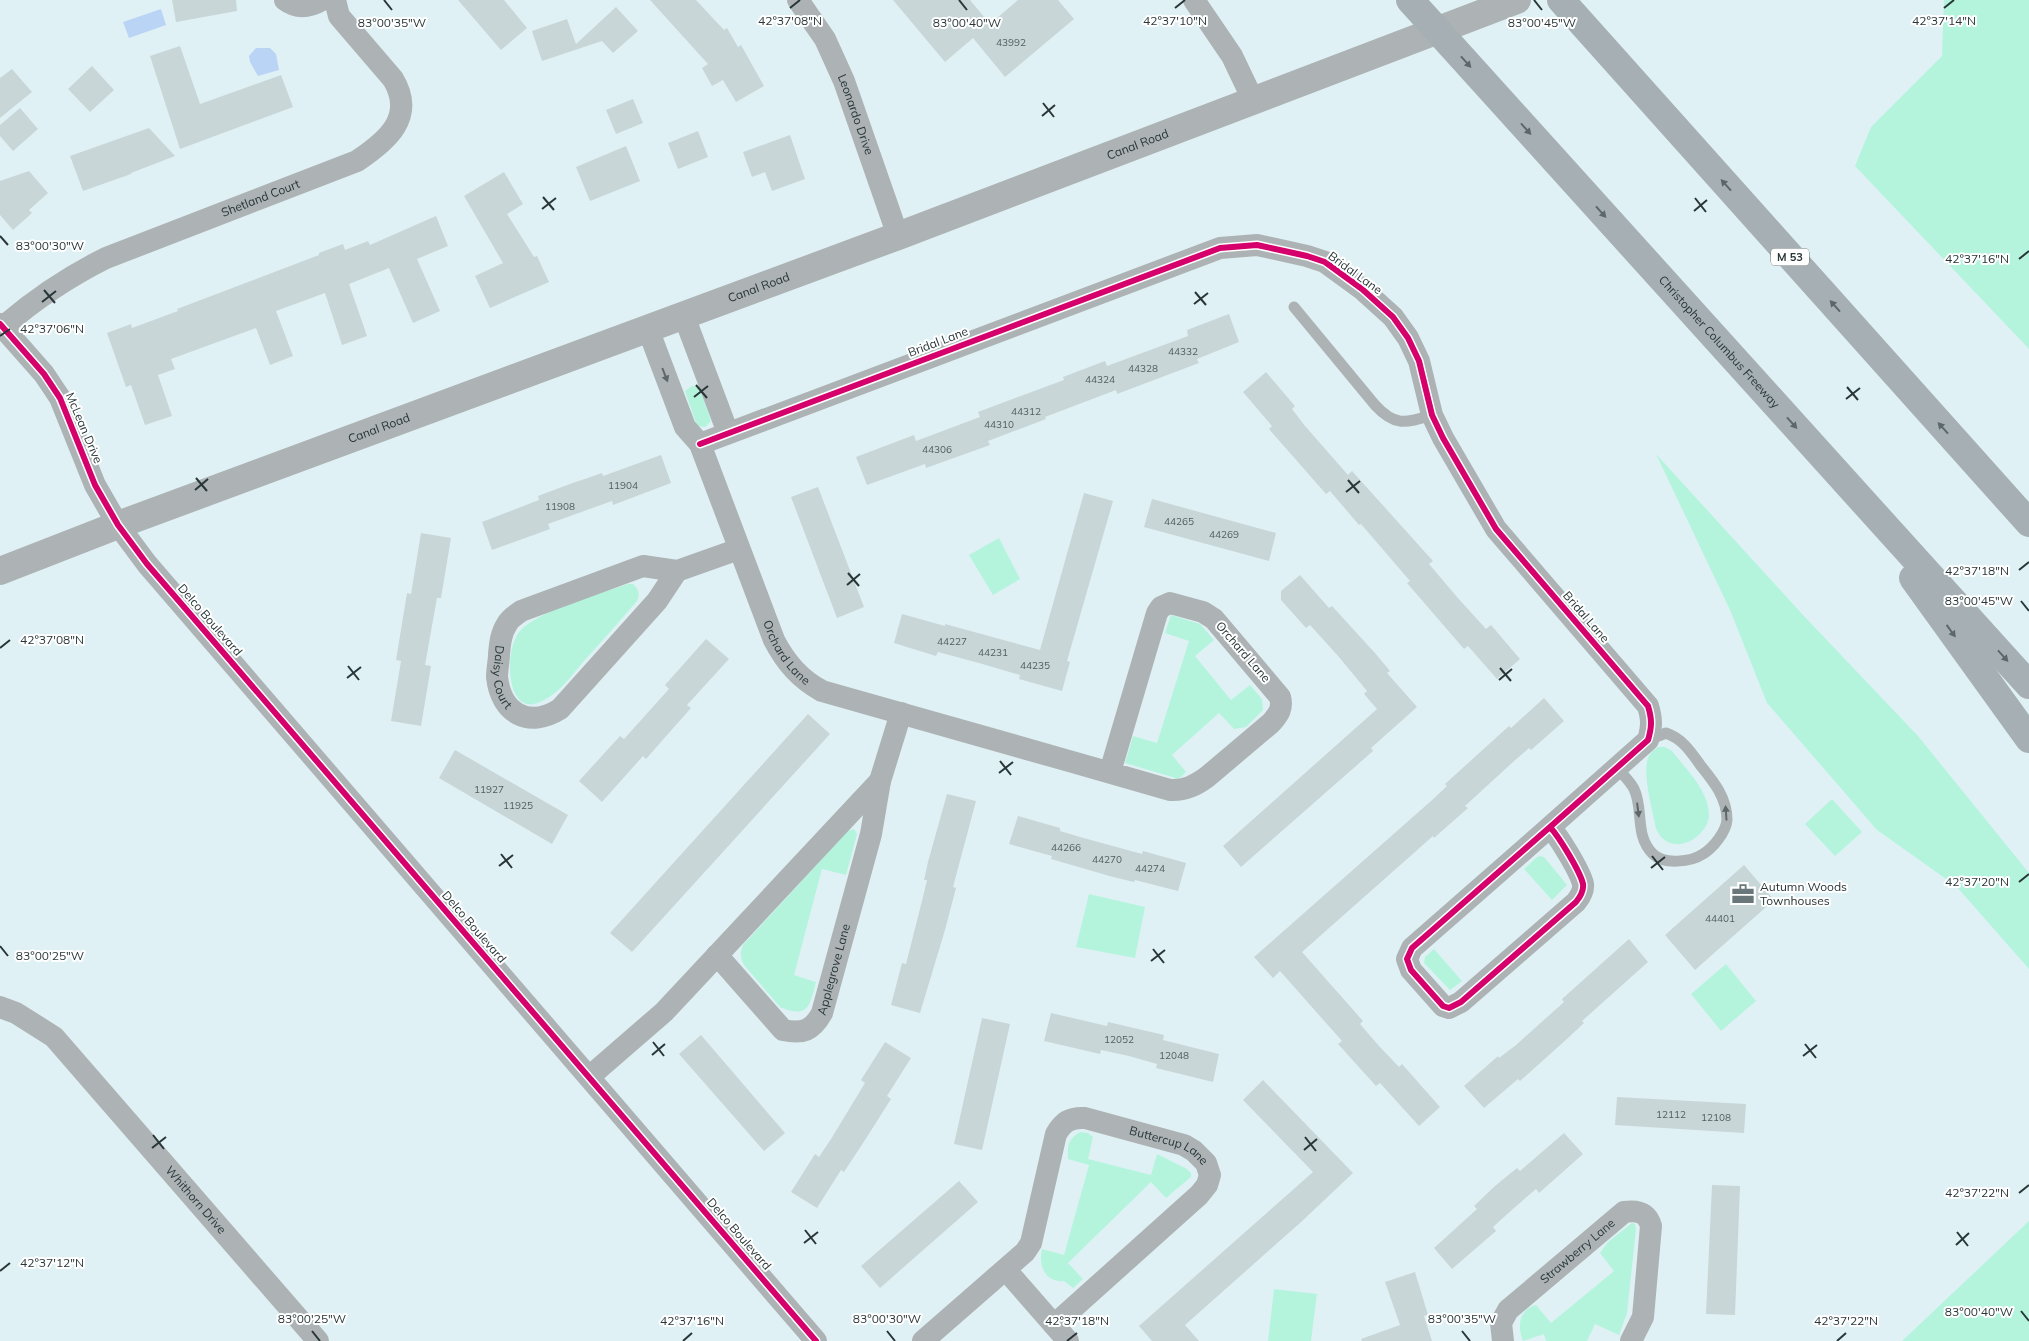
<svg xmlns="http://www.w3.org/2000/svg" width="2029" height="1341" viewBox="0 0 2029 1341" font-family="Mulish,sans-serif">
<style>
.green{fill:#b4f4dd}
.water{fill:#bad4f6}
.building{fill:#c8d6d7}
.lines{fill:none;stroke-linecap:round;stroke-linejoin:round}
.service{stroke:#adb3b5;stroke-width:11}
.minor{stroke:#adb3b5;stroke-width:22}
.tertiary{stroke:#adb3b5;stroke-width:28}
.motorway{stroke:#a6b0b4;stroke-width:28}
.cycleway-casing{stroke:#fff;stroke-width:9}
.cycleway{stroke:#d6006c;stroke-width:6}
.oneway{fill:#5b676a}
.oneway2{fill:#5e686a}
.ticks{fill:none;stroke:#293638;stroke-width:2}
.labels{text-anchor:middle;stroke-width:4;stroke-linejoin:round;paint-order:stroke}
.number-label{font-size:10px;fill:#515e60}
.shield{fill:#fff;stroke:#697274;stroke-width:1}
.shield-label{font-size:11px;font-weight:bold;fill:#293638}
.street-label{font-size:12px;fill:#293638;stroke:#fff}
.poi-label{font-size:12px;fill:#293638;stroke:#fff;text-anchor:start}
.ticks-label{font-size:12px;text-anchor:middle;fill:#293638;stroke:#fff;stroke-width:4;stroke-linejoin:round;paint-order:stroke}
</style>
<rect width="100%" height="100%" fill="#e0f1f5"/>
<!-- green -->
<path class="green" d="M 1944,0 L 2029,0 L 2029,349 L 1855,166 L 1871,127 L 1942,56 Z
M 692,386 L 699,386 L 711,421 L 705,427 L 697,426 L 685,391 Z
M 1656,454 L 1803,615 L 1918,736 L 2029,873 L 2029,969 L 1956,886 L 1877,830 L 1767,703 L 1730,610 Z
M 999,538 L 1020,579 L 993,595 L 969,555 Z
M 628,584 L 633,584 C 639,590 640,593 637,601 C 620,621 602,641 584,661 C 571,676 559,694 540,702 C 505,718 504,648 520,631 C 539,610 600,594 628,584 Z
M 1171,615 L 1200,624 L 1214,640 L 1195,656 L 1231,700 L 1250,685 L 1262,699 L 1263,710 L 1246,727 L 1234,729 L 1219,713 L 1172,755 L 1186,772 L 1179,779 L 1125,763 L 1133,736 L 1157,743 L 1189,641 L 1165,633 Z
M 1658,747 L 1665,747 L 1672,751 C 1686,769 1709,791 1709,815 C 1709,833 1683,852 1666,841 C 1661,838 1659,834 1656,829 C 1653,812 1642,775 1648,758 C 1650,753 1654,750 1658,747 Z
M 1832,799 L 1862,832 L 1835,856 L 1805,824 Z
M 854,829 L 857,834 L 846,875 L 822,869 L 794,975 L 816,982 C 810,1006 808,1019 780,1007 L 744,965 C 740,958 740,952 743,945 L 848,831 Z
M 1541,856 L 1545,858 L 1567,885 L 1552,900 L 1524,869 L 1537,857 Z
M 1089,894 L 1145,907 L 1135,958 L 1076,947 Z
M 1434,949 L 1462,981 L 1450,990 L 1424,963 L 1425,957 Z
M 1726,964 L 1756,1001 L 1721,1031 L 1691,994 Z
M 1080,1132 L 1088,1133 L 1093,1137 L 1088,1159 L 1151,1175 L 1157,1154 L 1187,1169 L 1191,1173 L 1191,1177 L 1166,1198 L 1151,1182 L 1068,1263 L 1083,1279 L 1073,1288 L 1064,1281 C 1045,1283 1038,1265 1042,1249 L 1064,1255 L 1089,1165 L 1068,1159 C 1067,1146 1068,1139 1080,1132 Z
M 2029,1221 L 2029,1341 L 1902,1341 Z
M 1632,1223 L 1635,1224 L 1636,1229 L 1627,1313 L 1619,1335 L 1595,1324 L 1587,1341 L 1546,1341 L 1544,1334 L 1523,1341 C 1517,1327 1519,1309 1536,1305 L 1551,1323 L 1614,1271 L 1600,1253 L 1608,1242 Z
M 1274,1289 L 1317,1294 L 1311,1341 L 1268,1341 Z"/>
<!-- water -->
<path class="water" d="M 161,9 L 166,25 L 129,38 L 123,22 Z
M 256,48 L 270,48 L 276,54 L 279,70 L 258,76 L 250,62 L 249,56 Z"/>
<!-- building -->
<path class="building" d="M 172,0 L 236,0 L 237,11 L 176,22 Z
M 458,0 L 504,0 L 527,28 L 501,50 Z
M 650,0 L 696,0 L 724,30 L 727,28 L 738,47 L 741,45 L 764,86 L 736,102 L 723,80 L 712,86 L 702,68 L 708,64 Z
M 893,0 L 970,0 L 990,24 L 1018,0 L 1058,0 L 1074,19 L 1005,77 L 973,38 L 945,62 Z
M 616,7 L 638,31 L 613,53 L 602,41 L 542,61 L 532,31 L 567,19 L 576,44 Z
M 180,46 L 200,104 L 281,75 L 293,107 L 180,149 L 150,56 Z
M 92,66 L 114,90 L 90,112 L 68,89 Z
M 12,69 L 32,92 L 0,118 L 0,78 Z
M 633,99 L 643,123 L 616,134 L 606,110 Z
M 20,108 L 38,129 L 13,151 L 0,136 L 0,125 Z
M 149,128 L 175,156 L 131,173 L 131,174 L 83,191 L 70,156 Z
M 698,131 L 708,157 L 678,169 L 668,143 Z
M 790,135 L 805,179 L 772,191 L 765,172 L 752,177 L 743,152 Z
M 626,146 L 640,181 L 590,201 L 576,167 Z
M 29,171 L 48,193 L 29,210 L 32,213 L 13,230 L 0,215 L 0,181 Z
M 504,172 L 523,204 L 507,214 L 534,257 L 537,256 L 549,282 L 490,308 L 475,276 L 503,263 L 464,196 Z
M 436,216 L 448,246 L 417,259 L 440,311 L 413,323 L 389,268 L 349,284 L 367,336 L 342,345 L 325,293 L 276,311 L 293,356 L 270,365 L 256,328 L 171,359 L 175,369 L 158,375 L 172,416 L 145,425 L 131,385 L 126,387 L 107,333 L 131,324 L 132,328 L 178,311 L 177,309 L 319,255 L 319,253 L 343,244 L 345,250 L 368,241 L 370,245 Z
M 1229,314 L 1239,342 L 1197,359 L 1199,363 L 1117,394 L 1116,390 L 1045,417 L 1046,419 L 988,441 L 990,445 L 926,468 L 925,464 L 867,485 L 856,457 L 914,435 L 916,441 L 980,417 L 978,412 L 1064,380 L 1063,377 L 1105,361 L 1107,366 L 1188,336 L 1187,330 Z
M 1266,372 L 1295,406 L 1292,409 L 1305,426 L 1334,459 L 1348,475 L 1352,471 L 1433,561 L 1429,564 L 1457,597 L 1486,629 L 1491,625 L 1520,659 L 1497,679 L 1468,646 L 1464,649 L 1407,583 L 1410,581 L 1361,524 L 1359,525 L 1330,491 L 1326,494 L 1269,429 L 1272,426 L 1243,392 Z
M 661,455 L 671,483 L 613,505 L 612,501 L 548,524 L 550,529 L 492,550 L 482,522 L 539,500 L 538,496 L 570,484 L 602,473 L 603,476 Z
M 818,487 L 864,607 L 837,618 L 791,497 Z
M 1084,493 L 1113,501 L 1067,661 L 1070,662 L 1062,691 L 1019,679 L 1020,675 L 979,663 L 938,652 L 936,656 L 894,643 L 902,614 L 945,626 L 945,624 L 1040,650 Z
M 1152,499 L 1276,533 L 1269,561 L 1144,527 Z
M 421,533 L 451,538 L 441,598 L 437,598 L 425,665 L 431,666 L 421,726 L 391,721 L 401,661 L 396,660 L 407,593 L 411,594 Z
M 1300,575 L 1329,608 L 1332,606 L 1375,653 L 1390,671 L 1387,673 L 1417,707 L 1371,748 L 1373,751 L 1241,867 L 1223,846 L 1377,709 L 1364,694 L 1367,691 L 1339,657 L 1310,625 L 1306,628 L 1281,600 L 1281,591 Z
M 706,639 L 729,659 L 687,705 L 691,708 L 668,734 L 646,759 L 643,756 L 602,802 L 579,781 L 620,736 L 624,739 L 669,689 L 665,685 Z
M 1544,698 L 1564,721 L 1531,750 L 1529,748 L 1513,762 L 1465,806 L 1468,808 L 1434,838 L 1433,836 L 1302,952 L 1363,1021 L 1360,1024 L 1379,1046 L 1399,1067 L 1402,1064 L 1440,1107 L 1419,1126 L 1380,1083 L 1376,1086 L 1338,1044 L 1342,1041 L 1280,971 L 1273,978 L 1254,957 L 1431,801 L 1447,786 L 1445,784 L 1509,726 L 1511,728 Z
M 808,714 L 830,734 L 632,952 L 610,933 Z
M 455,750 L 568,815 L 552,844 L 439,778 Z
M 947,794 L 976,801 L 953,887 L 956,888 L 945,930 L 920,1013 L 891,1005 L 902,963 L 906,964 L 922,901 L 927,880 L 924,880 L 928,862 Z
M 1018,816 L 1060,828 L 1060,831 L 1080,837 L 1142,854 L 1143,851 L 1186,863 L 1178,891 L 1135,880 L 1134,882 L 1113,877 L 1051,859 L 1052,856 L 1009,844 Z
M 1744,865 L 1774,900 L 1695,970 L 1665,935 Z
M 1629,939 L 1648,962 L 1582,1021 L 1584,1023 L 1568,1038 L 1520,1081 L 1518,1079 L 1484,1108 L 1464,1086 L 1498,1056 L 1499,1058 L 1516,1045 L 1564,1002 L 1562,999 Z
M 1051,1013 L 1107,1026 L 1108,1022 L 1164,1035 L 1163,1040 L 1219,1054 L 1213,1082 L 1156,1068 L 1157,1064 L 1129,1056 L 1101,1050 L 1100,1054 L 1044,1041 Z
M 982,1018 L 1010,1024 L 982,1150 L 954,1144 Z
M 701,1035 L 785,1133 L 764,1151 L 679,1054 Z
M 885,1042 L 911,1058 L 887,1096 L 891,1099 L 865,1140 L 844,1172 L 841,1170 L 817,1208 L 791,1192 L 815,1154 L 819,1157 L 831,1139 L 865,1083 L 861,1080 Z
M 1263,1080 L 1353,1173 L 1300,1223 L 1185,1325 L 1199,1341 L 1152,1341 L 1139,1326 L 1313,1172 L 1243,1100 Z
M 1617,1097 L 1746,1104 L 1744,1133 L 1615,1125 Z
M 1564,1133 L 1583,1154 L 1539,1193 L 1536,1189 L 1514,1208 L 1493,1227 L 1496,1231 L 1452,1269 L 1434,1248 L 1477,1209 L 1474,1206 L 1495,1186 L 1517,1168 L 1520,1171 Z
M 959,1181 L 978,1202 L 880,1288 L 861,1266 Z
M 1712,1185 L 1740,1186 L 1735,1315 L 1706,1314 Z
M 1415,1272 L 1428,1315 L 1424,1316 L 1432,1341 L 1362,1341 L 1361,1339 L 1400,1325 L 1385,1282 Z"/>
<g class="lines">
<!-- service -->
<path class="service" d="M 1294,307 L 1375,405 C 1395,427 1406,423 1432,415
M 1617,768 C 1622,774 1630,781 1634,789 C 1644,809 1634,835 1653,854 C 1664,865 1691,862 1703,854 C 1713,848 1726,832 1727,820 C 1727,798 1714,782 1701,766 C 1691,752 1683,739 1666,733 L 1648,740"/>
<!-- minor -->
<g class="minor">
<path d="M 285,0 C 297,9 310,7 322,0"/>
<path id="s1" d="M 798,0 L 825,39 L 844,81 L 898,236"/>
<path d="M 1194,0 L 1232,56 L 1253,100"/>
<path d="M 684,316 L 728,433"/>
<path d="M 0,324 L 44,374 L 60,398 L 95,485 L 118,525 L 147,564 L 816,1341"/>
<path id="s2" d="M 3,327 C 35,299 68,277 106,258 L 357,161 C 387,141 416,117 393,79 L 339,16 L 335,0"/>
<path id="s3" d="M 648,329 L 685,427 L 700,444 L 774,640 C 786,663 800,679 822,691 L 1069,761 L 1170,790 C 1185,791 1196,785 1207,777 L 1271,723 C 1279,714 1283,708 1280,697 L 1214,619 L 1203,612 L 1170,603 L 1161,607 L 1157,613 L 1110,772"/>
<path d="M 700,444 L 1220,248 L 1257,245 L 1307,256 L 1325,262 L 1362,289 L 1393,317 L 1408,338 L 1419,361 L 1432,415 L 1443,438 L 1496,529 L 1648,706 C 1652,719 1652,727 1648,740 L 1550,827 C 1559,837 1580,871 1583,884 C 1584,891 1580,897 1576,902 L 1461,1002 L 1449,1008 L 1443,1006 L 1411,970 L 1407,959 L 1412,948 L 1550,827"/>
<path id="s4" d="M 677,571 L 643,566 L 521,611 C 516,615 510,618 507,624 C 501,633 500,643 499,654 C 499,661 497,669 497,677 C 501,713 528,729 560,709 L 657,601 L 677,571 L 739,549"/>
<path id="s5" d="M 717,955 L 783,1030 C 803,1034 812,1031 822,1013 L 871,834 L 880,781"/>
<path id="s6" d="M 0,1007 L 16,1013 L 54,1037 L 318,1341"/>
<path d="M 589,1077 L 664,1012 L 880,781 L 901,713"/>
<path d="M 1006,1270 L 1068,1341"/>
<path id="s7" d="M 923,1341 L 1025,1252 L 1031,1243 L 1056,1134 C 1063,1122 1070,1117 1085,1118 L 1184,1145 L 1194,1151 L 1206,1163 L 1210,1175 L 1207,1185 L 1199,1195 L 1054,1325"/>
<path id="s8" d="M 1503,1341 L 1501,1323 L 1508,1310 L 1624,1212 C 1638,1210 1647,1212 1651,1226 L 1643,1317 L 1631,1341"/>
</g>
<!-- tertiary -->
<path class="tertiary" id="s9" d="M 0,571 L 118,525 L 898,236 L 1517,0"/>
<!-- motorway -->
<g class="motorway">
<path id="s10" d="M 1410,0 L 2029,685"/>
<path d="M 1561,0 L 2029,523"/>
<path d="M 1913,578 L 2029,739"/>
</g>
<defs>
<path id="cycleway" d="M 0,324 L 44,374 L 60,398 L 95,485 L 118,525 L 147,564 L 816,1341
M 700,444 L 1220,248 L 1257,245 L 1307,256 L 1325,262 L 1362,289 L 1393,317 L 1408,338 L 1419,361 L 1432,415 L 1443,438 L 1496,529 L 1648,706 C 1652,719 1652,727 1648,740 L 1550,827 C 1559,837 1580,871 1583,884 C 1584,891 1580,897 1576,902 L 1461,1002 L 1449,1008 L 1443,1006 L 1411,970 L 1407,959 L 1412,948 L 1550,827"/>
</defs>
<!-- cycleway casing -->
<use href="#cycleway" class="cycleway-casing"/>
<!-- cycleway -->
<use href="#cycleway" class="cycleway"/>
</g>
<!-- one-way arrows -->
<defs><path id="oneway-solid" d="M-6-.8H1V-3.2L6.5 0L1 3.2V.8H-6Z" transform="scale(1.25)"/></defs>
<g class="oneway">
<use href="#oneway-solid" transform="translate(1466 62) rotate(48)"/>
<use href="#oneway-solid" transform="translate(1526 129) rotate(48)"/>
<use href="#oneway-solid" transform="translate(1726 185) rotate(-132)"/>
<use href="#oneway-solid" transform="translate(1601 212) rotate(48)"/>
<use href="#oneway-solid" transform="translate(1835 306) rotate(-132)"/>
<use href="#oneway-solid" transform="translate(1792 423) rotate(48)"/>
<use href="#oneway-solid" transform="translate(1943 428) rotate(-132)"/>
<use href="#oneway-solid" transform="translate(1951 631) rotate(54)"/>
<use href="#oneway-solid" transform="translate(2003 656) rotate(48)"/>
</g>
<g class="oneway2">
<use href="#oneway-solid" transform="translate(665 375) rotate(69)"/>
<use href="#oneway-solid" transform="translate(1638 810) rotate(83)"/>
<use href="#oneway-solid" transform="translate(1726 813) rotate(-94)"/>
</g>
<!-- ticks -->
<path class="ticks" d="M 384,0 L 392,10M 959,0 L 967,10M 1534,0 L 1542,10M 790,8 L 800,0M 1175,8 L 1185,0M 1944,8 L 1954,0M 1043,103 L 1054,117M 1042,116 L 1055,105M 543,197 L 554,210M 1695,198 L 1706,212M 542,209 L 556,198M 1694,211 L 1707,200M 0,236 L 8,245M 2019,259 L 2029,251M 44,290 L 55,303M 1195,292 L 1206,305M 42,302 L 56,291M 1194,304 L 1208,293M 0,336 L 10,329M 696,385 L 707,398M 1847,387 L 1858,400M 694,397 L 708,386M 1846,399 L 1860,388M 196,478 L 207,491M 1348,480 L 1359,493M 195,490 L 208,479M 1346,492 L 1360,481M 2019,570 L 2029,562M 848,573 L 859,586M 847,585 L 860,574M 2021,601 L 2029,611M 0,648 L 10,640M 348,666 L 359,680M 1500,668 L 1511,681M 347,678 L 361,667M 1499,680 L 1512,669M 1000,761 L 1011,775M 999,773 L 1013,762M 501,854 L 512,868M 1652,856 L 1663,870M 499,866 L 513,855M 1651,868 L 1665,857M 2019,882 L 2029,874M 0,946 L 8,956M 1153,949 L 1164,963M 1151,961 L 1165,950M 653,1042 L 664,1056M 1805,1044 L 1816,1058M 652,1055 L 665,1044M 1803,1056 L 1817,1045M 153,1135 L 164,1149M 1305,1137 L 1316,1151M 152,1148 L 166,1137M 1304,1150 L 1317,1139M 2019,1193 L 2029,1185M 805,1230 L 816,1244M 1957,1232 L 1968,1246M 804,1243 L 818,1232M 1956,1245 L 1969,1233M 0,1271 L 10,1263M 2021,1311 L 2029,1321M 312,1331 L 320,1341M 887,1331 L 895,1341M 1462,1331 L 1470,1341M 683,1341 L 692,1333M 1067,1341 L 1077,1333M 1837,1341 L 1846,1333"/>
<!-- icons -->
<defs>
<symbol id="office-bare" viewBox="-9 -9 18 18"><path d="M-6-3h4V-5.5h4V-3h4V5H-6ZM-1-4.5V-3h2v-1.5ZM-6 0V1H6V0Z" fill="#69777a" stroke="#fff" stroke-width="2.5" paint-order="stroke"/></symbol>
</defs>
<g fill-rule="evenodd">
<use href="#office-bare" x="1727" y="878" width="32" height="32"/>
</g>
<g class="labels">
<!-- number labels -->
<g class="number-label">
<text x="1011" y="46">43992</text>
<text x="1183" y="355">44332</text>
<text x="1143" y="372">44328</text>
<text x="1100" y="383">44324</text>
<text x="1026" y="415">44312</text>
<text x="999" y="428">44310</text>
<text x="937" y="453">44306</text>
<text x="623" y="489">11904</text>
<text x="560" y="510">11908</text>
<text x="1179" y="525">44265</text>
<text x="1224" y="538">44269</text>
<text x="952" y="645">44227</text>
<text x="993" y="656">44231</text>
<text x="1035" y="669">44235</text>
<text x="489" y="793">11927</text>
<text x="518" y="809">11925</text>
<text x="1066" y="851">44266</text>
<text x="1107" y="863">44270</text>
<text x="1150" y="872">44274</text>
<text x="1720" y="922">44401</text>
<text x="1119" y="1043">12052</text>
<text x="1174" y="1059">12048</text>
<text x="1671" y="1118">12112</text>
<text x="1716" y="1121">12108</text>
</g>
<!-- shield labels -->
<rect class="shield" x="1771" y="248.5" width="38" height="17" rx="4"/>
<g class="shield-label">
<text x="1790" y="261">M 53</text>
</g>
<!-- street labels -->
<g class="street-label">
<text dy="4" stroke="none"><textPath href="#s1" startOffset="129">Leonardo Drive</textPath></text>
<text dy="4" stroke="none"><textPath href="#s9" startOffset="1215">Canal Road</textPath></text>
<text dy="4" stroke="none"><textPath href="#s2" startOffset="290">Shetland Court</textPath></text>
<text transform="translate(1355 273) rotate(36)" y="4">Bridal Lane</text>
<text dy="4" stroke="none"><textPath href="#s9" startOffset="810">Canal Road</textPath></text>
<text transform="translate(938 342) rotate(-21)" y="4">Bridal Lane</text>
<text dy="4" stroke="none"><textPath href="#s10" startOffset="461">Christopher Columbus Freeway</textPath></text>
<text transform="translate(84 428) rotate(67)" y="4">McLean Drive</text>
<text dy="4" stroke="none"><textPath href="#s9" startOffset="405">Canal Road</textPath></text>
<text transform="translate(1586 617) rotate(49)" y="4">Bridal Lane</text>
<text transform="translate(210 620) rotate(49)" y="4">Delco Boulevard</text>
<text dy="4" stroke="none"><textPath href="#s3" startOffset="354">Orchard Lane</textPath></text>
<text transform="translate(1243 652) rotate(49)" y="4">Orchard Lane</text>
<text dy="4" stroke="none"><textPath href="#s4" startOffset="239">Daisy Court</textPath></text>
<text transform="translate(474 927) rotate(49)" y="4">Delco Boulevard</text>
<text dy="4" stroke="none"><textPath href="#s5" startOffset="192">Applegrove Lane</textPath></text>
<text dy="4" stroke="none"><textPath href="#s7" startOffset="382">Buttercup Lane</textPath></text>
<text dy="4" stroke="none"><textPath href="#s6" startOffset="278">Whithorn Drive</textPath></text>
<text transform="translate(739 1234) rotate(49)" y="4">Delco Boulevard</text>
<text dy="4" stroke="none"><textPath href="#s8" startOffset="124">Strawberry Lane</textPath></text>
</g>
<!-- poi labels -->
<g class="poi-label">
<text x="1760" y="891">Autumn Woods<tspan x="1760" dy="14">Townhouses</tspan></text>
</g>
</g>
<g class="ticks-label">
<text x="1944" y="25">42°37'14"N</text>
<text x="790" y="25">42°37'08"N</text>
<text x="1175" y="25">42°37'10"N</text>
<text x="392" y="27">83°00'35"W</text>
<text x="967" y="27">83°00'40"W</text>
<text x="1542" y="27">83°00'45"W</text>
<text x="50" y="250">83°00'30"W</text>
<text x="1977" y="263">42°37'16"N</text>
<text x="52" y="333">42°37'06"N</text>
<text x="1977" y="575">42°37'18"N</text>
<text x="1979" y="605">83°00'45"W</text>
<text x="52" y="644">42°37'08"N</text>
<text x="1977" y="886">42°37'20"N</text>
<text x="50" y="960">83°00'25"W</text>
<text x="1977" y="1197">42°37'22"N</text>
<text x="52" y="1267">42°37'12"N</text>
<text x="1979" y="1316">83°00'40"W</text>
<text x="312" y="1323">83°00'25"W</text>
<text x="887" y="1323">83°00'30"W</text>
<text x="1462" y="1323">83°00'35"W</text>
<text x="692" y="1325">42°37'16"N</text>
<text x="1077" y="1325">42°37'18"N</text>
<text x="1846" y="1325">42°37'22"N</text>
</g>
</svg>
